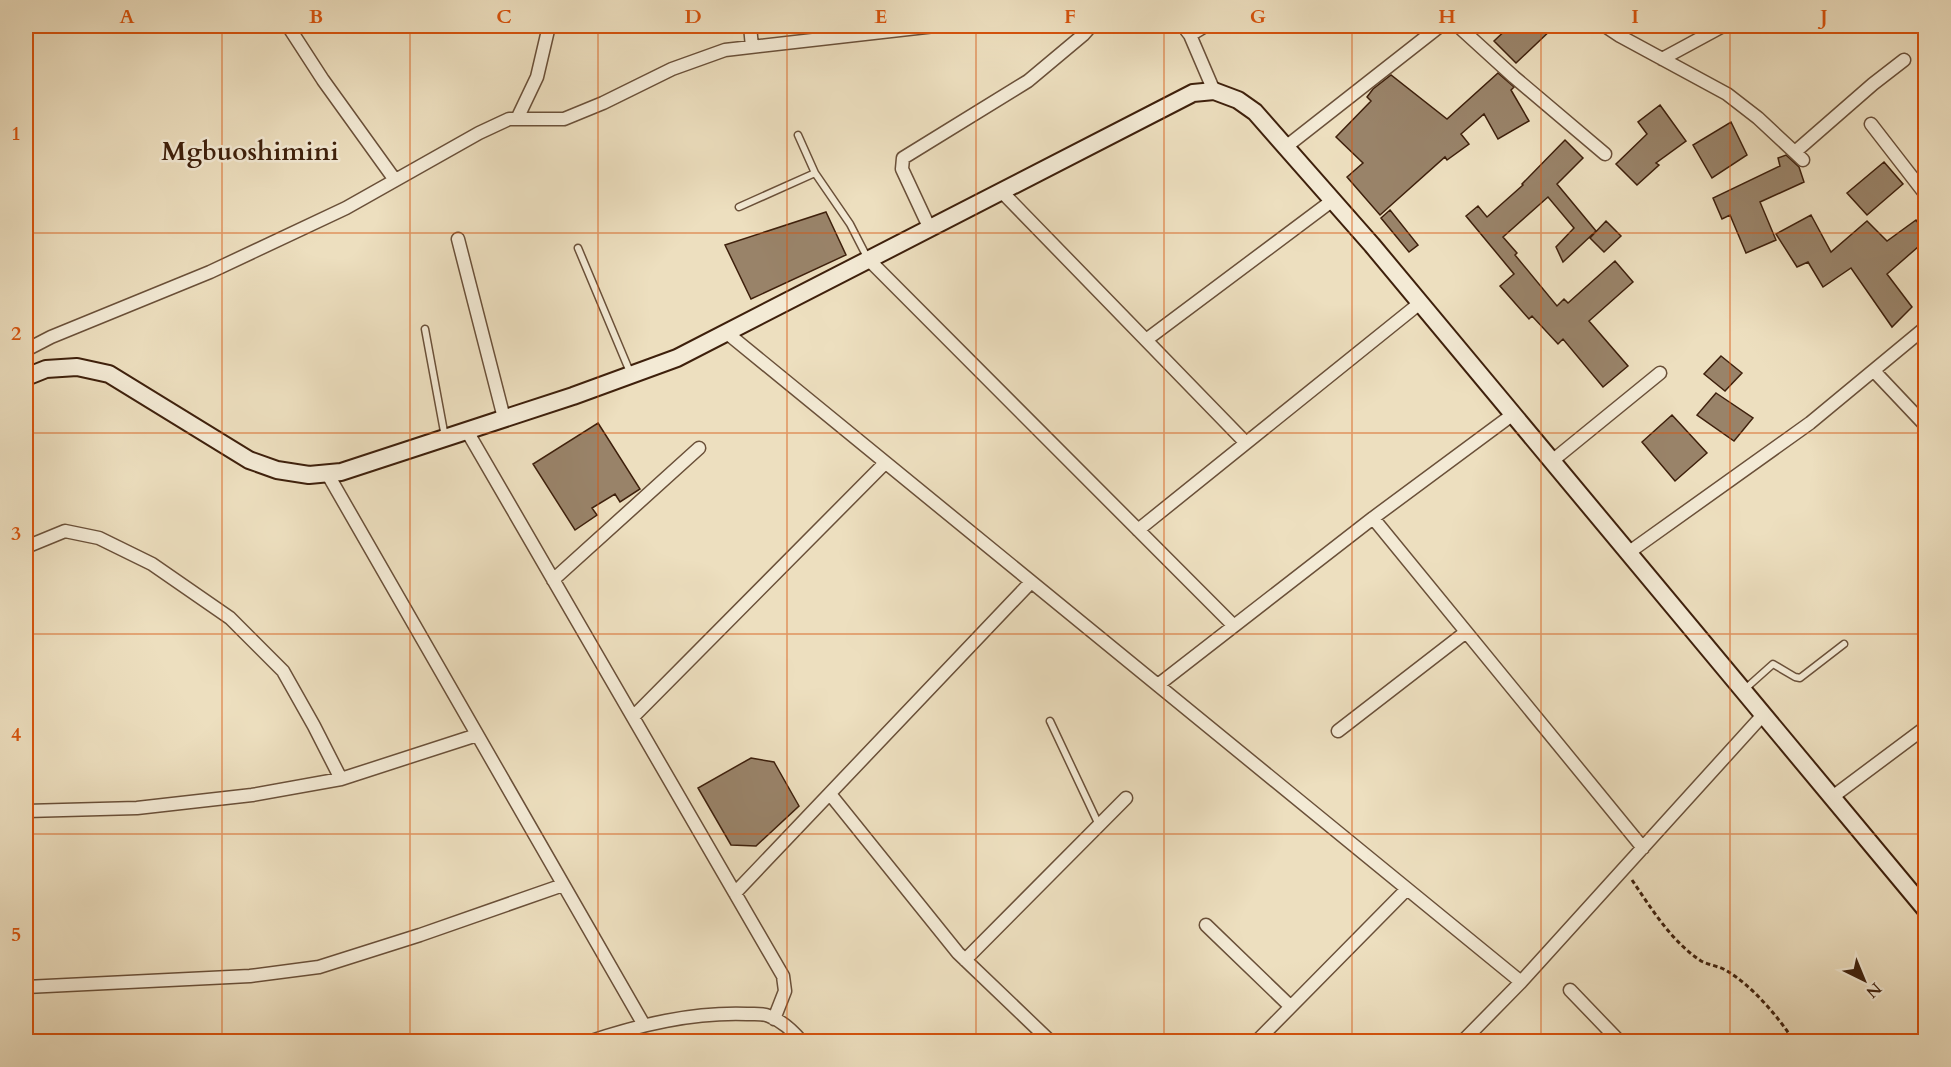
<svg xmlns="http://www.w3.org/2000/svg" width="1951" height="1067" viewBox="0 0 1951 1067" font-family="Cardo,serif">
<style>
.building{fill:#998369;stroke:#3e200c;stroke-width:1.5}
.lines{fill:none;stroke-linecap:round;stroke-linejoin:round}
.lane-casing{stroke:#6a5039;stroke-width:9}
.street-casing{stroke:#6a5039;stroke-width:15}
.secondary-casing{stroke:#3e200c;stroke-width:20}
.path{stroke:#3e200c;stroke-width:3;stroke-dasharray:4.5 3;stroke-linecap:butt}
.lane{stroke:#f3ead5;stroke-width:6}
.street{stroke:#f3ead5;stroke-width:12}
.secondary{stroke:#f3ead5;stroke-width:16}
.grid{fill:none;stroke:#d7530c;stroke-width:1.5;stroke-opacity:0.55}
.labels{text-anchor:middle;stroke-width:5;stroke-linejoin:round;paint-order:stroke}
.quarter-label{font-size:26px;font-weight:bold;fill:#3e200c;stroke:#f3ead5}
.neatline{fill:none;stroke:#d7530c;stroke-width:2}
.grid-label{font-size:20px;text-anchor:middle;font-weight:bold;fill:#d7530c}
</style>
<rect width="100%" height="100%" fill="#eddfbf"/>
<filter id="stains"><feTurbulence type="fractalNoise" baseFrequency=".00333" numOctaves="4"/><feColorMatrix values="0 0 0 0 .2 0 0 0 0 .09 0 0 0 0 .02 0 0 0 .5 -.17"/></filter>
<radialGradient id="worn" r=".72"><stop offset=".6" stop-color="#630" stop-opacity="0"/><stop offset="1" stop-color="#630" stop-opacity=".3"/></radialGradient>
<!-- building -->
<path class="building" d="M 1510,26 L 1555,26 L 1516,63 L 1494,41 Z
M 1498,73 L 1514,87 L 1511,90 L 1529,121 L 1498,139 L 1484,114 L 1461,134 L 1469,144 L 1447,160 L 1445,157 L 1380,215 L 1347,177 L 1363,163 L 1336,137 L 1371,101 L 1367,97 L 1373,89 L 1391,75 L 1447,119 Z
M 1660,105 L 1686,141 L 1656,163 L 1659,165 L 1637,185 L 1616,164 L 1647,134 L 1638,122 Z
M 1731,122 L 1747,155 L 1712,178 L 1693,145 Z
M 1565,140 L 1583,158 L 1557,184 L 1596,231 L 1563,262 L 1556,247 L 1574,228 L 1548,197 L 1503,237 L 1517,253 L 1515,255 L 1557,306 L 1564,299 L 1568,303 L 1615,261 L 1633,282 L 1589,321 L 1628,366 L 1603,387 L 1563,339 L 1558,344 L 1532,316 L 1529,319 L 1500,286 L 1514,274 L 1466,216 L 1478,206 L 1487,217 L 1523,185 L 1522,184 Z
M 1786,155 L 1799,167 L 1804,182 L 1760,202 L 1776,240 L 1746,253 L 1730,215 L 1722,219 L 1713,198 L 1780,166 L 1778,158 Z
M 1884,162 L 1903,184 L 1867,215 L 1847,193 Z
M 1390,210 L 1418,245 L 1409,252 L 1381,218 Z
M 826,212 L 846,255 L 751,299 L 725,245 Z
M 1811,215 L 1831,252 L 1867,221 L 1887,241 L 1916,220 L 1926,234 L 1926,240 L 1887,274 L 1912,307 L 1892,327 L 1851,268 L 1823,287 L 1808,262 L 1797,267 L 1776,234 Z
M 1606,221 L 1621,236 L 1604,252 L 1590,238 Z
M 1721,356 L 1742,373 L 1725,391 L 1704,374 Z
M 1716,393 L 1753,418 L 1734,441 L 1697,415 Z
M 1672,415 L 1707,453 L 1675,481 L 1642,442 Z
M 598,423 L 640,489 L 620,502 L 615,494 L 592,508 L 597,515 L 575,530 L 533,464 Z
M 751,758 L 774,762 L 799,806 L 756,846 L 731,845 L 698,788 Z"/>
<g class="lines">
<defs>
<path id="lane" d="M 798,135 L 815,173 L 850,224 L 868,259
M 739,207 L 815,173
M 578,248 L 630,372
M 425,329 L 445,437
M 1745,689 L 1773,664 L 1795,677 L 1800,678 L 1844,644
M 1050,721 L 1099,825"/>
<path id="street" d="M 288,26 L 323,80 L 395,180
M 750,26 L 752,47
M 1183,26 L 1190,35 L 1214,91
M 1458,26 L 1514,77 L 1605,154
M 1605,26 L 1620,36 L 1727,94 L 1758,118 L 1803,160
M 1190,35 L 1205,26
M 1662,59 L 1723,26
M 517,119 L 537,77 L 549,26
M 1871,124 L 1926,195
M 1287,146 L 1440,26
M 1795,152 L 1873,84 L 1904,60
M 1002,192 L 1246,443
M 930,229 L 902,169 L 903,158 L 1028,81 L 1083,35 L 1091,26
M 458,239 L 504,418
M 869,260 L 1234,626
M 727,333 L 1521,982
M 1146,340 L 1333,200
M 26,350 L 51,337 L 210,272 L 346,208 L 479,133 L 509,119 L 564,119 L 603,103 L 672,69 L 725,50 L 935,26
M 1874,371 L 1926,426
M 467,431 L 783,976 L 785,991 L 774,1019
M 1552,461 L 1660,373
M 327,473 L 644,1025
M 1373,518 L 1643,848
M 1138,530 L 1420,303
M 26,547 L 65,531 L 99,538 L 152,564 L 230,618 L 283,671 L 314,726 L 341,779
M 1628,553 L 1810,423 L 1926,327
M 553,580 L 699,448
M 1158,685 L 1373,518 L 1512,415
M 633,717 L 885,463
M 1338,731 L 1466,632
M 830,794 L 958,953 L 1051,1042
M 1831,798 L 1926,727
M 26,811 L 137,808 L 252,795 L 341,779 L 477,735
M 735,893 L 1031,582
M 1206,925 L 1290,1006
M 965,960 L 1126,798
M 26,987 L 250,976 L 319,967 L 420,935 L 563,885
M 1570,990 L 1620,1042
M 588,1042 C 639,1025 692,1012 747,1014 C 754,1014 763,1013 769,1016 C 782,1021 793,1031 802,1042
M 1256,1042 L 1407,889
M 1462,1042 L 1521,982 L 1762,716"/>
<path id="secondary" d="M 26,377 L 46,369 L 77,367 L 109,374 L 249,460 L 277,470 L 309,475 L 341,472 L 573,396 L 677,358 L 1193,93 L 1214,91 L 1238,100 L 1255,112 L 1372,245 L 1926,910"/>
</defs>
<!-- lane casing -->
<use href="#lane" class="lane-casing"/>
<!-- street casing -->
<use href="#street" class="street-casing"/>
<!-- secondary casing -->
<use href="#secondary" class="secondary-casing"/>
<!-- path -->
<path class="path" d="M 1632,880 C 1651,908 1671,941 1701,961 C 1709,965 1719,966 1727,971 C 1750,984 1781,1019 1794,1042"/>
<!-- lane -->
<use href="#lane" class="lane"/>
<!-- street -->
<use href="#street" class="street"/>
<!-- secondary -->
<use href="#secondary" class="secondary"/>
</g>
<!-- grid -->
<path class="grid" d="M 222,26 L 222,1042M 410,26 L 410,1042M 598,26 L 598,1042M 787,26 L 787,1042M 976,26 L 976,1042M 1164,26 L 1164,1042M 1352,26 L 1352,1042M 1541,26 L 1541,1042M 1730,26 L 1730,1042M 26,233 L 1926,233M 26,433 L 1926,433M 26,634 L 1926,634M 26,834 L 1926,834"/>
<g class="labels">
<!-- quarter labels -->
<g class="quarter-label">
<text x="250" y="160">Mgbuoshimini</text>
</g>
</g>
<!-- margin -->
<rect width="1951" height="1067" fill="none" stroke="#eddfbf" stroke-width="66"/>
<!-- north arrow -->
<g transform="translate(1864 980) rotate(137)" stroke="#f3ead5" stroke-width="4.5" paint-order="stroke">
<path d="M0-4.5L10 22L0 15L-10 22Z" fill="#3e200c"/>
<text y="-9" font-size="16" font-weight="bold" text-anchor="middle" fill="#3e200c">N</text>
</g>
<rect x="33" y="33" width="1885" height="1001" class="neatline"/>
<g class="grid-label">
<text x="127" y="23">A</text>
<text x="316" y="23">B</text>
<text x="504" y="23">C</text>
<text x="693" y="23">D</text>
<text x="881" y="23">E</text>
<text x="1070" y="23">F</text>
<text x="1258" y="23">G</text>
<text x="1447" y="23">H</text>
<text x="1635" y="23">I</text>
<text x="1824" y="23">J</text>
<text x="16" y="140">1</text>
<text x="16" y="340">2</text>
<text x="16" y="540">3</text>
<text x="16" y="741">4</text>
<text x="16" y="941">5</text>
</g>
<rect width="100%" height="100%" filter="url(#stains)"/>
<rect width="100%" height="100%" fill="url(#worn)"/>
</svg>
